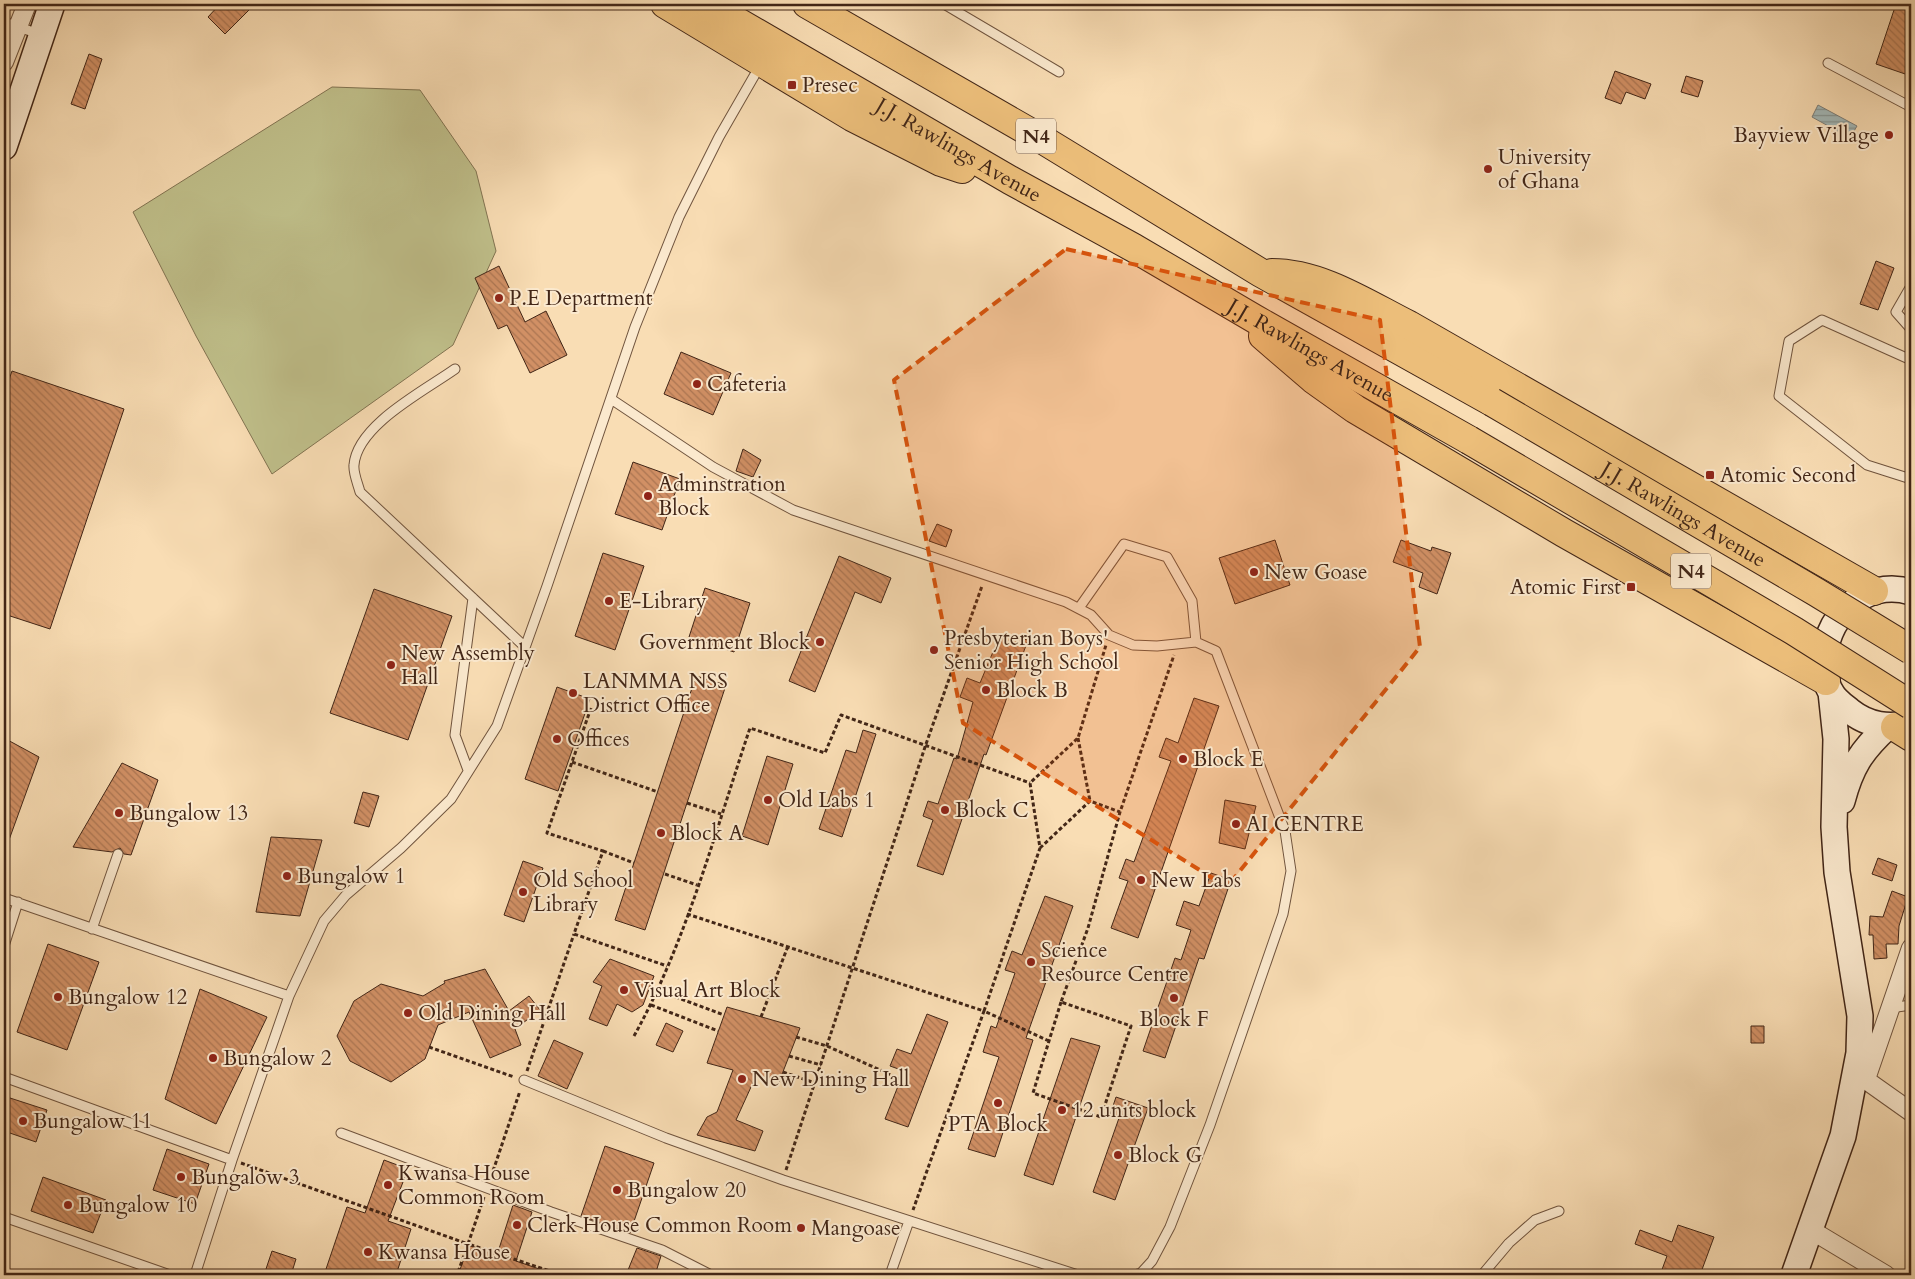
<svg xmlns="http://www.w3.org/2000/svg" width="1915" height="1279" viewBox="0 0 1915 1279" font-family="Cardo,serif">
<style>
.pitch{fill:#c0c08b;stroke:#817351}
.water{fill:url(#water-rules);stroke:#7c7e78}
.building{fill:url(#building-back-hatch);stroke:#422617}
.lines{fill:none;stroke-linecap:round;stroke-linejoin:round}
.lane-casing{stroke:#70543e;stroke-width:11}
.street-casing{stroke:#70543e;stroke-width:20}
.secondary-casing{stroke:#422617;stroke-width:28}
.highway-casing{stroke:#422617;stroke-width:30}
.path{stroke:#422617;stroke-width:3;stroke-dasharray:4 2.5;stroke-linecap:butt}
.lane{stroke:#fbe9ce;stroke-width:9}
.street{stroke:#fbe9ce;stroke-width:18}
.secondary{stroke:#fbe9ce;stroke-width:25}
.highway{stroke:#ecbe7a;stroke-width:28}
.highway-bridge-casing{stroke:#422617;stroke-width:30;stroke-linecap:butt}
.highway-bridge{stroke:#ecbe7a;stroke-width:28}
.marked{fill:#d7540d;fill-opacity:0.2;stroke:#d7540d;stroke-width:4;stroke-dasharray:10 6;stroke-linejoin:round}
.poi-dot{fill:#8f2418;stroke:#fbe9ce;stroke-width:2}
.labels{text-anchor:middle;stroke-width:4;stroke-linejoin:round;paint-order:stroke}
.shield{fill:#fbe9ce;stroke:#7a604e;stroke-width:1}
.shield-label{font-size:20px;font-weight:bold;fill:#422617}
.poi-label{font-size:21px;fill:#422617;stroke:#fbe9ce;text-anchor:start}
.street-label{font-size:21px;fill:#422617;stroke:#fbe9ce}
</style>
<defs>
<pattern id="water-rules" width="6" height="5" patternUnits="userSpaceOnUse" patternTransform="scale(1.25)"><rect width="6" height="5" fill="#a3b9b9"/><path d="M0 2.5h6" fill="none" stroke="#869695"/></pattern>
<pattern id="building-back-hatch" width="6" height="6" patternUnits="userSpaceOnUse" patternTransform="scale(1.25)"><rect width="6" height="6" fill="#d19065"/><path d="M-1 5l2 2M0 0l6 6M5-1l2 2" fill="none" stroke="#ab7552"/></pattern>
</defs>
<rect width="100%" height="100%" fill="#f9ddb4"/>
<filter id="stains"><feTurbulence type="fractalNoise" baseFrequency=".004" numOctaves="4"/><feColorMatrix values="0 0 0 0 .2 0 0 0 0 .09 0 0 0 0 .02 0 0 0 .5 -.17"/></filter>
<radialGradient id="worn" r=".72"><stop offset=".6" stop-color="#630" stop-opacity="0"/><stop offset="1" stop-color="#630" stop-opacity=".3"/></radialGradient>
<!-- pitch -->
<path class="pitch" d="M 332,87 L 420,90 L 476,171 L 496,251 L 453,345 L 272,474 L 196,336 L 133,212 Z"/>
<!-- water -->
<path class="water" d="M 1818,105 L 1857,126 L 1850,138 L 1812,117 Z"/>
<!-- building -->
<path class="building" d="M 220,4 L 255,4 L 225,34 L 208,17 Z
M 1896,4 L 1911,4 L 1911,76 L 1876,64 Z
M 89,54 L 102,59 L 85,109 L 71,104 Z
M 1615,71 L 1651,84 L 1645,99 L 1626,92 L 1621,104 L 1605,98 Z
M 1686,76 L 1703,81 L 1698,97 L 1681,92 Z
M 1876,261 L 1894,268 L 1878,310 L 1860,304 Z
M 499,266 L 525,322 L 546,311 L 567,355 L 530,373 L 507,325 L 498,329 L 475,278 Z
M 681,352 L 731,373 L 713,415 L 664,394 Z
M 12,371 L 124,409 L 50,629 L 4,614 L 4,394 Z
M 743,449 L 761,460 L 753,477 L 736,471 Z
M 633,462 L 680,479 L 662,530 L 615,514 Z
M 937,524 L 952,530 L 946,547 L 929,541 Z
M 1275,540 L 1290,585 L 1235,604 L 1219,558 Z
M 1401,540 L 1431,551 L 1432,547 L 1451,553 L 1437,594 L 1419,587 L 1423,573 L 1393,562 Z
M 603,553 L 644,566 L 615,650 L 575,636 Z
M 839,556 L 891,578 L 881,603 L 855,592 L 815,692 L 789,681 Z
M 705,588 L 750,603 L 734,652 L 689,637 Z
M 374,589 L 452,616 L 408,740 L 330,713 Z
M 1000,635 L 1028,640 L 986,755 L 984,754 L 943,875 L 917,866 L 933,820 L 923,816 L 928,801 L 938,804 L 954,758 L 957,759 L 973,702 L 960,697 L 967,678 L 980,683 Z
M 696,676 L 726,685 L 645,930 L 615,920 Z
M 557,687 L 590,699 L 558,791 L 525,779 Z
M 1194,698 L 1219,706 L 1138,938 L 1111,928 L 1128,881 L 1119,878 L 1126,859 L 1134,862 L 1171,761 L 1159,757 L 1166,738 L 1178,743 Z
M 863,730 L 876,734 L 842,837 L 819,829 L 846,750 L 856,753 Z
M 4,738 L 39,757 L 5,851 L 4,850 Z
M 767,756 L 793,764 L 768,845 L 742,836 Z
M 122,763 L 158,780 L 131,855 L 124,854 L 120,848 L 112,852 L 73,847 Z
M 363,792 L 379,796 L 369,827 L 354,823 Z
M 1225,800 L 1256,806 L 1245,849 L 1219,843 Z
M 271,837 L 322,840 L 300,916 L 256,912 Z
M 1878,858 L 1897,865 L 1892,881 L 1872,874 Z
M 523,861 L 543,868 L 524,922 L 504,915 Z
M 1211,873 L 1231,880 L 1204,959 L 1199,958 L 1165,1058 L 1143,1051 L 1175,958 L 1181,960 L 1191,930 L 1176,925 L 1184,901 L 1199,906 Z
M 1892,891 L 1908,897 L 1899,926 L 1898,944 L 1886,944 L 1887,958 L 1874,959 L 1873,935 L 1869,935 L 1870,916 L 1883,917 Z
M 1045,896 L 1073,906 L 1026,1038 L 1033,1040 L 995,1157 L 968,1149 L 999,1057 L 983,1052 L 991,1026 L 996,1028 L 1015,973 L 1005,970 L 1012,951 L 1022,955 Z
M 48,944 L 99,962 L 67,1050 L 17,1032 Z
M 610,959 L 654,976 L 643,1005 L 632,1012 L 617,1004 L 607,1026 L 589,1019 L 602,986 L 593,982 Z
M 485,969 L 509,1011 L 529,996 L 540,1010 L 515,1029 L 521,1045 L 490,1058 L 469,1012 L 438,1025 L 425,1059 L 391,1082 L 350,1061 L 337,1036 L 354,1001 L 381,984 L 423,996 L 445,983 L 444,981 Z
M 200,989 L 267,1017 L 216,1124 L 165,1099 Z
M 727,1007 L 800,1028 L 779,1082 L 756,1076 L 736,1120 L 763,1131 L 755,1151 L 697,1135 L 707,1117 L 717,1112 L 733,1070 L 707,1063 Z
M 927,1014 L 948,1022 L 908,1127 L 885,1119 L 904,1071 L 890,1066 L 897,1049 L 911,1054 Z
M 666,1023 L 683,1031 L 673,1052 L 656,1045 Z
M 1751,1026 L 1764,1026 L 1764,1043 L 1751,1043 Z
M 1071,1038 L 1100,1046 L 1053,1185 L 1024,1175 Z
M 554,1040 L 583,1053 L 567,1089 L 538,1076 Z
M 7,1097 L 47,1110 L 36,1142 L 4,1131 L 4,1105 Z
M 1116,1097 L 1148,1108 L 1115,1200 L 1093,1192 L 1119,1118 L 1110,1115 Z
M 605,1146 L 654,1163 L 630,1233 L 581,1216 Z
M 167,1149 L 209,1164 L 195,1204 L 153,1190 Z
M 384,1160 L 408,1169 L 388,1221 L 411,1229 L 396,1275 L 324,1275 L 347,1207 L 365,1213 Z
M 43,1177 L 106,1200 L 93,1233 L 31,1211 Z
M 513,1205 L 532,1212 L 516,1261 L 551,1273 L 550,1275 L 458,1275 L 469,1245 L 497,1255 Z
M 1678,1225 L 1714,1237 L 1700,1275 L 1660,1275 L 1667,1256 L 1635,1244 L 1640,1230 L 1672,1242 Z
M 637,1248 L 661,1256 L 655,1275 L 626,1275 Z
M 272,1251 L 296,1259 L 291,1275 L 264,1275 Z"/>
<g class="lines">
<defs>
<path id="lane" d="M 944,4 L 1059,72
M 4,22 L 39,34
M 1828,63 L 1911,107
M 1911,286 L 1896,312 L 1911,329
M 1911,360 L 1822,320 L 1789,341 L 1779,396 L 1867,465 L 1911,479
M 455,369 C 424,391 357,425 354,465 C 353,473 358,484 360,492 L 525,647
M 611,399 L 713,467 L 793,510 L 1066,602 L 1091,615 L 1109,635 L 1133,645 L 1157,646 L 1196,642 L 1216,651 L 1285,831 L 1291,871 L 1283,914 L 1210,1125 L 1170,1227 L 1152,1261 L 1141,1273 L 1135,1275
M 1079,608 L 1124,544 L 1167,557 L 1192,601 L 1196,642
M 468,770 L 455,735 L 473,598
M 4,898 L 289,996
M 92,929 L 118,854
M 4,946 L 18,902
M 1890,1008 L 1911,1005
M 4,1077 L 232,1160
M 524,1080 L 666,1138 L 783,1180 L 1078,1275
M 341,1133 L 551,1212 L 662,1250 L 711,1275
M 4,1217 L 170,1275
M 195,1275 L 232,1160 L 289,996 L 324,921 L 346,895 L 401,848 L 451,799 L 497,726 L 547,586 L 635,327 L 679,217 L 719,137 L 761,64
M 890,1275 L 909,1221
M 1482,1275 L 1509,1243 L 1535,1220 L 1559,1211"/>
<path id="street" d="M 4,62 L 27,4
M 1856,1073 L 1911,1112
M 1866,1079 L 1911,948
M 1811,1230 L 1886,1275"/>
<path id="secondary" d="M 4,147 L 52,4
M 1911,592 C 1864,577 1821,620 1825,666 C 1826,675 1826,685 1831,692 C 1835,700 1844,706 1850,711 C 1869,726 1889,728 1911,723
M 1842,801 C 1851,767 1861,751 1887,727
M 1794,1275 L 1843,1136 L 1859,1053 L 1860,1016 L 1837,872 L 1834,827 L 1836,739 L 1831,692"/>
<g id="highway">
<path d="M 665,4 L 852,117 L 941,162 L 962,169"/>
<path id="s1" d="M 707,4 L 1010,180 L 1134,248 L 1255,319 L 1469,440"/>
<path d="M 807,4 L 1040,138 L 1261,273 L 1492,402"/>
<path d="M 1272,273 C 1321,273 1367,304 1409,325 L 1874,591"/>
<path d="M 1263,336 L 1313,379 L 1355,409 L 1564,533 L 1826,681"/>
<path d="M 1895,727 L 1911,737"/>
</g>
</defs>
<!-- lane casing -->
<use href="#lane" class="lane-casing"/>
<!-- street casing -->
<use href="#street" class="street-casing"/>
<!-- secondary casing -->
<use href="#secondary" class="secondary-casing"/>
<!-- highway casing -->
<use href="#highway" class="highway-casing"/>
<!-- path -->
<path class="path" d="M 591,708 L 547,833 L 603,851 L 574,934 L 667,966
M 1078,738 L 1090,801
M 572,762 L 658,792
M 687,803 L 721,814
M 1040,848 L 1090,801 L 1120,812
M 603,851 L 634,863
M 665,874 L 697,885
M 687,914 L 984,1011 L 913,1210
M 657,990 L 724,1015
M 1061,1002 L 1033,1093 L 1101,1117 L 1131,1026 L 1061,1002 L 1088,928 L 1120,812 L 1174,655
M 651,1005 L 718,1031
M 761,1017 L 788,946
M 634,1036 C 686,943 716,829 750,728 L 825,753 L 841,715 L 1030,783
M 796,1037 L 827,1046 L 900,1079
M 1049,1041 L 984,1011 L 1040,848 L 1030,783 L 1078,738 L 1106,645
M 429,1047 L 514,1077
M 789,1056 L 821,1065
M 527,1071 L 574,934
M 783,1072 L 815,1083
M 241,1163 L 468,1244 L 457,1275
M 786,1170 L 926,744 L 982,586
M 491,1177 L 520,1091
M 484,1197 L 468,1244 L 562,1275"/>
<!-- lane -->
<use href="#lane" class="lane"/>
<!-- street -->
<use href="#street" class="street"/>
<!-- secondary -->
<use href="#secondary" class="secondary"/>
<!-- highway -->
<use href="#highway" class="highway"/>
<defs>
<g id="highway-bridge">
<path id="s2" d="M 1492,402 L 1816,592 L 1911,650"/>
<path d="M 1469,440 L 1794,631 L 1911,705"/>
</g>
</defs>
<!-- highway-bridge casing -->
<use href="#highway-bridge" class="highway-bridge-casing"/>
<!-- highway-bridge -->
<use href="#highway-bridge" class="highway-bridge"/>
</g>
<!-- marked area -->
<path class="marked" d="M 1066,249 L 1380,320 L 1420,647 L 1227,887 L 963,723 L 894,380 Z"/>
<!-- markers -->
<g class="poi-dot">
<rect x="787" y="80" width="10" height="10" rx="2.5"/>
<circle cx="1889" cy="135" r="5"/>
<circle cx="1488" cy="169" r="5"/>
<circle cx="499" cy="298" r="5"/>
<circle cx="697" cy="384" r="5"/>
<rect x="1705" y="470" width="10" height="10" rx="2.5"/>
<circle cx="648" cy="496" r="5"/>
<circle cx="1254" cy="572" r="5"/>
<rect x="1626" y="582" width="10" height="10" rx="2.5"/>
<circle cx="609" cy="601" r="5"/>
<circle cx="820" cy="642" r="5"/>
<circle cx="934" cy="650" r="5"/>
<circle cx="391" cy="665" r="5"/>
<circle cx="986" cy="690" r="5"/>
<circle cx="573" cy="693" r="5"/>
<circle cx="557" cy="739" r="5"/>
<circle cx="1183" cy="759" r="5"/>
<circle cx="768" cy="800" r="5"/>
<circle cx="945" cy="810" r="5"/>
<circle cx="119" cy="813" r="5"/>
<circle cx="1236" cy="824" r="5"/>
<circle cx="661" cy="833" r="5"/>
<circle cx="287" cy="876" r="5"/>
<circle cx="1141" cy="880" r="5"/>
<circle cx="523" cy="892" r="5"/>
<circle cx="1031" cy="962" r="5"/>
<circle cx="624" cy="990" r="5"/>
<circle cx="58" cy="997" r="5"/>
<circle cx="1174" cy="998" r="5"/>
<circle cx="408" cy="1013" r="5"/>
<circle cx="213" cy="1058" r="5"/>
<circle cx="742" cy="1079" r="5"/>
<circle cx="998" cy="1103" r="5"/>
<circle cx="1062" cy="1110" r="5"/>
<circle cx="23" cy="1121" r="5"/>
<circle cx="1118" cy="1155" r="5"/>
<circle cx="181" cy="1177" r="5"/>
<circle cx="388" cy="1185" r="5"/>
<circle cx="617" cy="1190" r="5"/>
<circle cx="68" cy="1205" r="5"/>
<circle cx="517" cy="1225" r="5"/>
<circle cx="801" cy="1228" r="5"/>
<circle cx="368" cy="1252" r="5"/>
</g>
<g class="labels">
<!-- shield labels -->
<g class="shield">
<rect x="1016" y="118.5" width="40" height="35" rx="4"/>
<rect x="1671" y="553.5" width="40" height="35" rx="4"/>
</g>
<g class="shield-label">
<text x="1036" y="143">N4</text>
<text x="1691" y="578">N4</text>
</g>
<!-- poi labels -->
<g class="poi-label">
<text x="802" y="92">Presec</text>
<text x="1879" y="142" text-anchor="end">Bayview Village</text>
<text x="1498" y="164">University<tspan x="1498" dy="24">of Ghana</tspan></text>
<text x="509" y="305">P.E Department</text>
<text x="707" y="391">Cafeteria</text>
<text x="1720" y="482">Atomic Second</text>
<text x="658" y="491">Adminstration<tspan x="658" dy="24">Block</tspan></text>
<text x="1264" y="579">New Goase</text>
<text x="1621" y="594" text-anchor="end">Atomic First</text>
<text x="619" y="608">E-Library</text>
<text x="944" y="645">Presbyterian Boys'<tspan x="944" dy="24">Senior High School</tspan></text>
<text x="810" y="649" text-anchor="end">Government Block</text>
<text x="401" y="660">New Assembly<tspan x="401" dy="24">Hall</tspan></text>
<text x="583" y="688">LANMMA NSS<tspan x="583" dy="24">District Office</tspan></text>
<text x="996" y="697">Block B</text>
<text x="567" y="746">Offices</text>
<text x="1193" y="766">Block E</text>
<text x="778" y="807">Old Labs 1</text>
<text x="955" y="817">Block C</text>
<text x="129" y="820">Bungalow 13</text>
<text x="1246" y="831">AI CENTRE</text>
<text x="671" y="840">Block A</text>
<text x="297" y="883">Bungalow 1</text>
<text x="533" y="887">Old School<tspan x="533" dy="24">Library</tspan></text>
<text x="1151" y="887">New Labs</text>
<text x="1041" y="957">Science<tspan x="1041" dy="24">Resource Centre</tspan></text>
<text x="634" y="997">Visual Art Block</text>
<text x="68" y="1004">Bungalow 12</text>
<text x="418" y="1020">Old Dining Hall</text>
<text x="1174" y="1026" text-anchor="middle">Block F</text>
<text x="223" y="1065">Bungalow 2</text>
<text x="752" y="1086">New Dining Hall</text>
<text x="1072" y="1117">12 units block</text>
<text x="33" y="1128">Bungalow 11</text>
<text x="998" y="1131" text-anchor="middle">PTA Block</text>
<text x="1128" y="1162">Block G</text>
<text x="398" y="1180">Kwansa House<tspan x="398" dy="24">Common Room</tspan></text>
<text x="191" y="1184">Bungalow 3</text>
<text x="627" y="1197">Bungalow 20</text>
<text x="78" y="1212">Bungalow 10</text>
<text x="527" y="1232">Clerk House Common Room</text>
<text x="811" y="1235">Mangoase</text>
<text x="378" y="1259">Kwansa House</text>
</g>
<!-- street labels -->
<g class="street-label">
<text dy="7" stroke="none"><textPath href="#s1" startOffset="291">J.J. Rawlings Avenue</textPath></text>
<text dy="7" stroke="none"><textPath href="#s1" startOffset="696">J.J. Rawlings Avenue</textPath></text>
<text dy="7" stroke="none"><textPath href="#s2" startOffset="222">J.J. Rawlings Avenue</textPath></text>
</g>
</g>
<!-- margin -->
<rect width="1915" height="1279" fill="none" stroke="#f9ddb4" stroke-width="20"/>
<rect x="5" y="5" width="1905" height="1269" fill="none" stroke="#422617" stroke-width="2.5"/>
<rect x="10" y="10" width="1895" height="1259" fill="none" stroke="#422617"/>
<rect width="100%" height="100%" filter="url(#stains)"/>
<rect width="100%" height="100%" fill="url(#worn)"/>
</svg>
